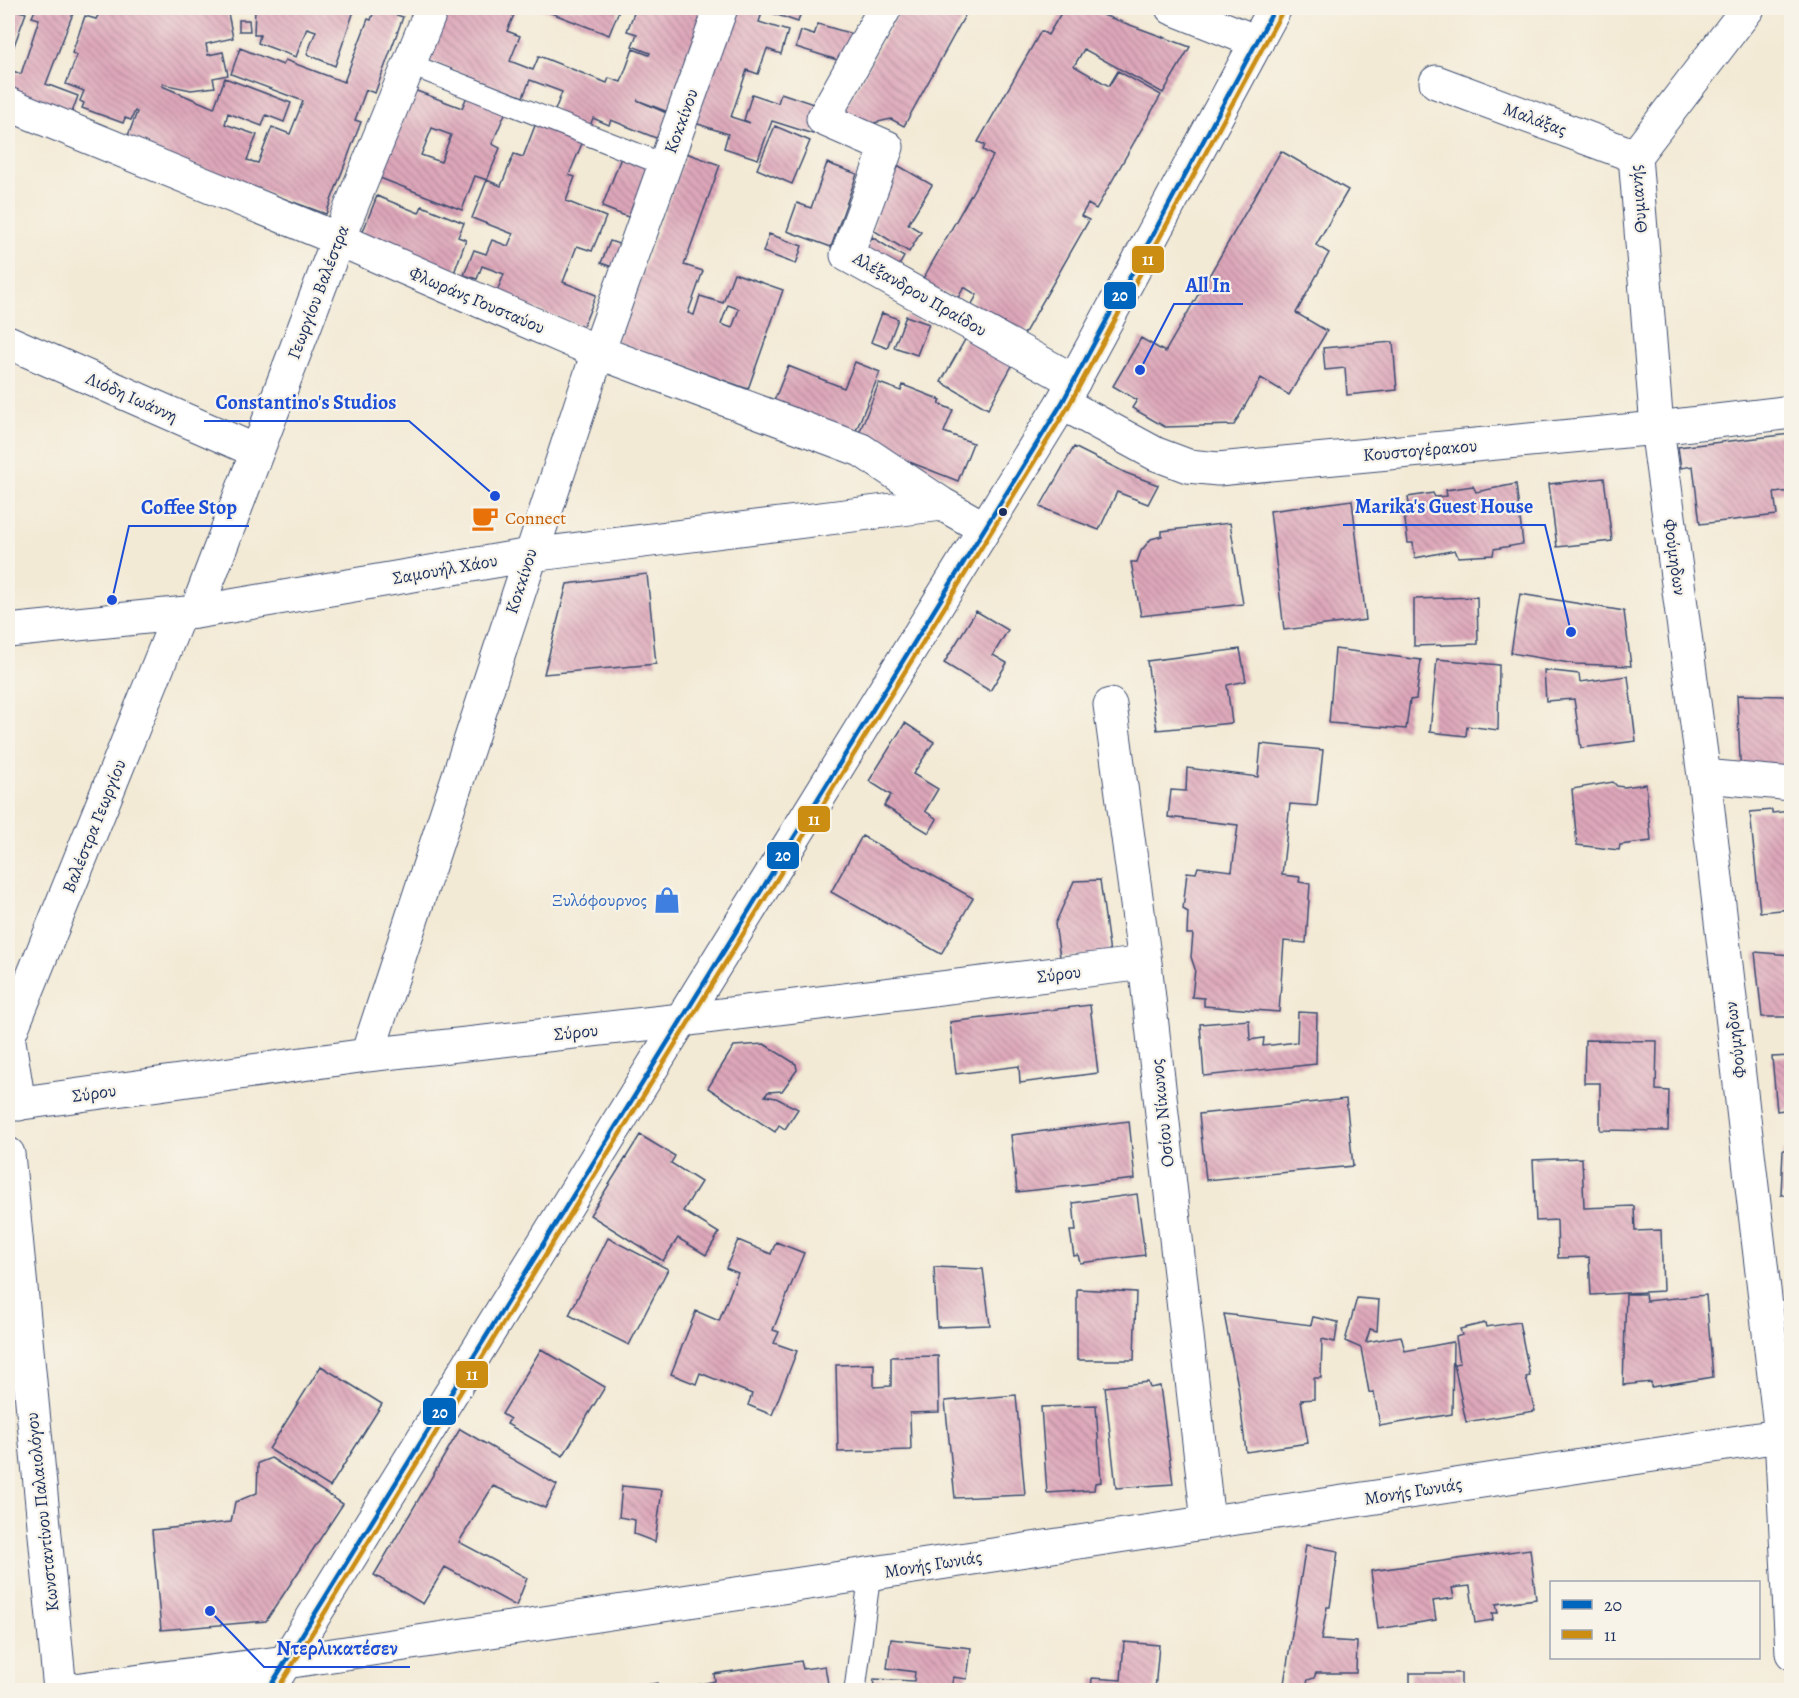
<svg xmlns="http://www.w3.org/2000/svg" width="1799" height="1698" viewBox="0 0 1799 1698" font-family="Alegreya,serif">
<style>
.building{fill:url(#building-back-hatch);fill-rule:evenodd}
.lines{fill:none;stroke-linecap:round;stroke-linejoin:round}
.service-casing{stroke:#3b4b70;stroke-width:23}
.minor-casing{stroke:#3b4b70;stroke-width:35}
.tertiary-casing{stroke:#3b4b70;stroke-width:35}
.service{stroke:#fff;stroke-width:21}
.minor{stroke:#fff;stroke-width:33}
.tertiary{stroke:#fff;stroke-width:33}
.bus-1-casing{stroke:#f7f3e8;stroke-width:9}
.bus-2-casing{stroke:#f7f3e8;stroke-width:9}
.bus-1{stroke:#0065bd;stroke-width:4.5}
.bus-2{stroke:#cb8e13;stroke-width:4.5}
.bus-dot{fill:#1b2f5e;stroke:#f7f3e8;stroke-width:2}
.labels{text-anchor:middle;stroke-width:4.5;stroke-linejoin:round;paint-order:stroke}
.street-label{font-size:18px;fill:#1b2f5e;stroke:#f7f3e8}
.food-label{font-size:18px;fill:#c56008;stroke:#f7f3e8;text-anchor:start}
.shop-label{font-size:18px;fill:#366cbe;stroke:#f7f3e8;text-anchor:end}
.leader{fill:none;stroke:#1d4ed8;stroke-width:2}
.callout-dot{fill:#1d4ed8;stroke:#f7f3e8;stroke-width:2}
.callout-label{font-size:20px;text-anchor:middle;font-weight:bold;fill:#1d4ed8;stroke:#f7f3e8;stroke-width:4.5;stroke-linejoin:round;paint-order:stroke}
.line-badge{stroke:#f7f3e8;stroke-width:2}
.badge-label{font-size:16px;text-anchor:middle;font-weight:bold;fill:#fff}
</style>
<defs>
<pattern id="building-back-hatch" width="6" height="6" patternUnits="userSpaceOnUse" patternTransform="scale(1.5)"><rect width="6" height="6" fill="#dea7ba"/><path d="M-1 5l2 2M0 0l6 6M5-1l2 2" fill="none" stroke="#b3889a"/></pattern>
</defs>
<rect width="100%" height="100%" fill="#f7f3e8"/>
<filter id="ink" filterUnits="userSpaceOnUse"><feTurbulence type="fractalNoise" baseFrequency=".0167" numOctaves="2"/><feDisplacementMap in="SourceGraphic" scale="12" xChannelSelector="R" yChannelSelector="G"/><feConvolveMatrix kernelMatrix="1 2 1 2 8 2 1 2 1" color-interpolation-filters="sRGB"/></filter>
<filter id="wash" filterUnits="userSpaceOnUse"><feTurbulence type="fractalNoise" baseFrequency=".008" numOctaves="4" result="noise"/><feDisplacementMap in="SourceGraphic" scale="24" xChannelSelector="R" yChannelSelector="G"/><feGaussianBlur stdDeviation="1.35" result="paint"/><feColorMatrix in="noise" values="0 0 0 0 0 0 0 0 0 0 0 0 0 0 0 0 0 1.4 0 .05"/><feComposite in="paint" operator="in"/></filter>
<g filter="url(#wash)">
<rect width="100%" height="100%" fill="#f3ead5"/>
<g id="blocks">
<!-- building -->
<path class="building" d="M 8,8 L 26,13 L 8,62 Z
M 36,8 L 75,8 L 46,84 L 78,96 L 69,121 L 8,98 L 8,66 L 11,67 L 10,70 L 21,74 L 39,19 L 32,17 Z
M 102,8 L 227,8 L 233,38 L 206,44 L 208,55 L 223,52 L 228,75 L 213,78 L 215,87 L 191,90 L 163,84 L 162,86 L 214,108 L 225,78 L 291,103 L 284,122 L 266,115 L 262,126 L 228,113 L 225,124 L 257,135 L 247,160 L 258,163 L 272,127 L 290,134 L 303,101 L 231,74 L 240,48 L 283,65 L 285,60 L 344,82 L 368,19 L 371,20 L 375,8 L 403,17 L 375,93 L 366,90 L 355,120 L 361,122 L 326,214 L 126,141 L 137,112 L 135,111 L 131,120 L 125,118 L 123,123 L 82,108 L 84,103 L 80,101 L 84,91 L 66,84 L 77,55 L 72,53 L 85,16 L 96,19 Z
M 255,8 L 344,8 L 354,11 L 335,66 L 307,54 L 316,31 L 307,28 L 296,57 L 258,43 L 260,35 L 254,35 Z
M 447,8 L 517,8 L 507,31 L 520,36 L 510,61 L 533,70 L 539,56 L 607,83 L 609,78 L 621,82 L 633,49 L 649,55 L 650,53 L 632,46 L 637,34 L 627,31 L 636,8 L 709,8 L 668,112 L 637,100 L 671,115 L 661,140 L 611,120 L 609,125 L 593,118 L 588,132 L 552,118 L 562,92 L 530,80 L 523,97 L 427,60 Z
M 538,8 L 620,8 L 609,35 Z
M 733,8 L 802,8 L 798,22 L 763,10 L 759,22 L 788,31 L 781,54 L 767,49 L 758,74 L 747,70 L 731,117 L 750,123 L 744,120 L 752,94 L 778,103 L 781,93 L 822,107 L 813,134 L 772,121 L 758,159 L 724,148 L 728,134 L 695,123 Z
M 901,8 L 969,8 L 904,126 L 891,119 L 865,125 L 843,113 Z
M 1064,8 L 1084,8 L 1190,47 L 1163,93 L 1084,49 L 1074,66 L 1109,86 L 1118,71 L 1161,95 L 1096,209 L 1088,204 L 1081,216 L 1089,220 L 1023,336 L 968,311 L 977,295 L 964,287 L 958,298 L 920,284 L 993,156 L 983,150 L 985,145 L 978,142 L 1041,31 L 1048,35 Z
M 239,20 L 249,20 L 250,31 L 239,31 Z
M 818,24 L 856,35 L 847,63 L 796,47 L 801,31 L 814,35 Z
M 414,90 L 462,108 L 468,94 L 507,109 L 492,144 L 500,148 L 487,180 L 475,176 L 462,210 L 380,178 ZM 432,128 L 451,135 L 441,162 L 421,155 Z
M 536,123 L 583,141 L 569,175 L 575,177 L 566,201 L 606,217 L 592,251 L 577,246 L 563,282 L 596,295 L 583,327 L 496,294 L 504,274 L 482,266 L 477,279 L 464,275 L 474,250 L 486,254 L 492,240 L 508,246 L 513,234 L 472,218 L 487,180 L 501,186 L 514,154 L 523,157 Z
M 775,126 L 810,141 L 792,184 L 757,169 Z
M 1281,151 L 1348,190 L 1316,245 L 1329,253 L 1296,313 L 1327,331 L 1289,395 L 1261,378 L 1234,425 L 1165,427 L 1132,408 L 1137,400 L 1113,386 L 1141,338 L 1165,352 Z
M 686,153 L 720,165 L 684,265 L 703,271 L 688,313 L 694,315 L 700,296 L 723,303 L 734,273 L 783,290 L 748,389 L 617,342 ZM 728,305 L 739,309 L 732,328 L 721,324 Z
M 622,155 L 656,168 L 636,220 L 602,207 Z
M 827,163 L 857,174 L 831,247 L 787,231 L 797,203 L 811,208 Z
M 899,166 L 932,185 L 908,224 L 921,232 L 909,252 L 873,230 L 880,199 Z
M 377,196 L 419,213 L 422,206 L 464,223 L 458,237 L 466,240 L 454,273 L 361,236 Z
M 769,234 L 802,246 L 796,264 L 763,252 Z
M 872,237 L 904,257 L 897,269 L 864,250 Z
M 610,241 L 627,247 L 618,269 L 601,263 Z
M 882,313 L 898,319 L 887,348 L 871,342 Z
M 906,316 L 929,324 L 917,355 L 894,347 Z
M 966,338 L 1013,364 L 988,409 L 941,382 Z
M 1393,342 L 1397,390 L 1347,395 L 1345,368 L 1325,370 L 1323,348 Z
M 855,362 L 880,372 L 853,438 L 772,406 L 788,366 L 844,388 Z
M 879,383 L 901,391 L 903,385 L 941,400 L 939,404 L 953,410 L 944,432 L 973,443 L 958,481 L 856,441 Z
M 1791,434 L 1791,491 L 1774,493 L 1777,515 L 1700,524 L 1693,466 L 1681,468 L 1678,447 Z
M 1074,447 L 1126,473 L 1158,485 L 1148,504 L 1117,492 L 1099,530 L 1040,507 Z
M 1604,478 L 1612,541 L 1557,547 L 1549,484 Z
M 1516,484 L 1523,544 L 1494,549 L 1493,555 L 1458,557 L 1455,550 L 1415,558 L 1413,543 L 1408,543 L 1404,513 L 1410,512 L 1408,497 L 1433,493 L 1435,497 L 1447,496 L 1446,490 L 1473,486 L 1476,492 Z
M 1352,500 L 1366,620 L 1284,630 L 1270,511 Z
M 1230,523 L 1243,604 L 1141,616 L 1131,562 L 1137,562 L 1141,551 L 1151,539 L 1162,536 L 1162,531 Z
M 647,574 L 656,664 L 544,674 L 567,584 Z
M 1520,594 L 1624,611 L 1631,666 L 1575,664 L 1511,653 Z
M 1477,597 L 1478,644 L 1414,646 L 1414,599 Z
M 976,611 L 1008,630 L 993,655 L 1007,663 L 990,691 L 944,663 Z
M 1240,649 L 1246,681 L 1227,685 L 1232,723 L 1157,730 L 1147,661 Z
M 1335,649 L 1421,660 L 1416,699 L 1410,700 L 1406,729 L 1329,723 Z
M 1437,659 L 1499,665 L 1498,730 L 1467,726 L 1466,736 L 1430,732 Z
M 1544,670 L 1579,674 L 1580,682 L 1628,676 L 1636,741 L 1581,748 L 1574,699 L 1546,701 Z
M 1737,695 L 1791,696 L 1791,775 L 1741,779 Z
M 905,723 L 934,742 L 913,774 L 938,789 L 925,811 L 937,819 L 929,833 L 884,806 L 891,795 L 869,781 Z
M 1261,744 L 1323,750 L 1317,806 L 1290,804 L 1282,875 L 1300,877 L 1299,882 L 1310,884 L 1306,943 L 1284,941 L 1279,1012 L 1204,1006 L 1204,998 L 1192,997 L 1195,969 L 1191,957 L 1193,934 L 1187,934 L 1188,912 L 1183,909 L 1187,872 L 1196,873 L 1198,867 L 1232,871 L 1238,825 L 1168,817 L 1171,790 L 1186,791 L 1187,768 L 1258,777 Z
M 1613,782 L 1617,786 L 1624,787 L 1646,784 L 1651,841 L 1620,845 L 1619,850 L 1577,845 L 1572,789 Z
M 1772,810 L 1772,813 L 1791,811 L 1791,909 L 1760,912 L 1750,812 Z
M 862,836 L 973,898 L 941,954 L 831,892 Z
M 1100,880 L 1110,954 L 1060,957 L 1055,924 L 1074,881 Z
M 1755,952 L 1791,955 L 1791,1017 L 1762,1017 Z
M 1090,1005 L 1098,1073 L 1020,1083 L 1019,1066 L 956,1074 L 950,1022 Z
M 1298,1012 L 1317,1013 L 1316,1064 L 1204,1076 L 1200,1024 L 1249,1020 L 1250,1040 L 1264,1038 L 1263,1046 L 1297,1042 Z
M 1585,1040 L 1657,1041 L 1656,1090 L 1669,1091 L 1668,1131 L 1600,1130 L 1600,1083 L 1584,1083 Z
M 764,1044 L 796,1064 L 797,1070 L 782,1091 L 768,1092 L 765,1096 L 776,1098 L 798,1109 L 785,1129 L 779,1125 L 775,1132 L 708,1088 L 734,1046 Z
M 1791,1056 L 1791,1109 L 1777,1111 L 1772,1057 Z
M 1346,1099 L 1353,1166 L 1206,1180 L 1199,1114 Z
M 1129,1121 L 1135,1179 L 1017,1192 L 1011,1135 Z
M 640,1135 L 675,1156 L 671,1163 L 701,1182 L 683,1211 L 719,1233 L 706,1255 L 678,1238 L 663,1261 L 590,1215 Z
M 1783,1150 L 1791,1150 L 1791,1195 L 1781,1195 Z
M 1582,1158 L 1584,1208 L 1634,1206 L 1635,1231 L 1661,1230 L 1663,1291 L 1591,1295 L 1589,1257 L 1558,1258 L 1557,1220 L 1536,1221 L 1533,1160 Z
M 1137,1194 L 1145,1255 L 1080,1263 L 1078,1255 L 1074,1256 L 1070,1231 L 1076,1231 L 1073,1203 Z
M 608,1238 L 668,1269 L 629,1345 L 569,1315 Z
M 738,1240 L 771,1254 L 776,1242 L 804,1253 L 773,1330 L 779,1332 L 774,1343 L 797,1351 L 772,1415 L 748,1405 L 752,1394 L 700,1373 L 696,1384 L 671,1374 L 696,1311 L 719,1321 L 738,1273 L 726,1268 Z
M 934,1267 L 983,1269 L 990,1325 L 937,1327 Z
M 1077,1289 L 1136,1292 L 1134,1360 L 1077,1360 Z
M 1626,1294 L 1645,1294 L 1646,1301 L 1706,1295 L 1713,1377 L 1651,1387 L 1651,1382 L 1623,1385 Z
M 1357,1298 L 1379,1300 L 1377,1331 L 1370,1329 L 1366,1342 L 1401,1336 L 1405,1351 L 1453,1342 L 1452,1414 L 1380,1426 L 1374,1393 L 1369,1392 L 1361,1348 L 1345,1341 Z
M 1224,1314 L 1311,1325 L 1313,1317 L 1338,1322 L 1335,1342 L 1322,1339 L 1321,1378 L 1314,1378 L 1314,1399 L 1301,1400 L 1308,1443 L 1246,1452 L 1238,1386 Z
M 1519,1322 L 1530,1376 L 1526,1377 L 1535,1411 L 1466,1422 L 1454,1364 L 1460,1363 L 1456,1337 L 1462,1335 L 1460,1329 L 1485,1323 L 1486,1327 Z
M 541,1349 L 605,1387 L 563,1456 L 507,1424 L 510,1419 L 502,1414 Z
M 938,1356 L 939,1412 L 910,1413 L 911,1450 L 838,1452 L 836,1365 L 874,1364 L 874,1387 L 891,1386 L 891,1357 Z
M 321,1366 L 382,1404 L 330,1487 L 269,1449 Z
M 1148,1382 L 1150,1388 L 1160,1386 L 1173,1484 L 1116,1488 L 1105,1387 Z
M 1016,1395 L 1025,1495 L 955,1498 L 945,1401 Z
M 1096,1405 L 1101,1482 L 1095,1483 L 1094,1490 L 1047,1493 L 1041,1407 Z
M 460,1429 L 557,1485 L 545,1508 L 493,1486 L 459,1542 L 527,1578 L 516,1606 L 445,1567 L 423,1604 L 374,1575 Z
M 271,1458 L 343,1504 L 266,1621 L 161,1630 L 152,1530 L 231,1522 L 235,1502 L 257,1493 L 258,1463 Z
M 622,1486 L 662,1490 L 655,1542 L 634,1534 L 635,1520 L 619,1517 Z
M 1306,1545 L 1338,1551 L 1330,1607 L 1327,1607 L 1321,1640 L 1357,1642 L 1356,1673 L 1316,1673 L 1314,1678 L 1308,1680 L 1304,1690 L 1283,1690 Z
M 1530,1549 L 1536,1599 L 1496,1604 L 1498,1613 L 1492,1613 L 1493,1620 L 1475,1623 L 1470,1586 L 1452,1588 L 1454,1598 L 1433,1601 L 1436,1620 L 1378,1629 L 1371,1571 Z
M 891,1639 L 971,1648 L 967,1679 L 953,1677 L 951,1690 L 873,1690 L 874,1679 L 914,1681 L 915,1672 L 887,1668 Z
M 1124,1642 L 1159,1645 L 1155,1690 L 1091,1690 L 1092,1678 L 1121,1680 Z
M 801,1661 L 803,1669 L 825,1666 L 829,1690 L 674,1690 L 715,1681 L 714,1674 Z
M 1410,1673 L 1461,1673 L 1461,1690 L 1410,1690 Z
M 657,1683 L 659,1690 L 623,1690 L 623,1689 Z"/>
</g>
</g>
<g filter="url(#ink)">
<use href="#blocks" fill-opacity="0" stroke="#3b4b70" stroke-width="1.5"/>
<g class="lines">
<defs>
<path id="service" d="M 409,64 L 665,165
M 855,1690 L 870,1573"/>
<path id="minor" d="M 885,8 L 823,119 L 887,147 L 847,255 L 1074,381
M 1172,8 L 1257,42
M 1748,8 L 1635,156 L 1657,428 L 1704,776 L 1781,1435 L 1792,1653
M 1436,82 L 1635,156
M 8,104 L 338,239 L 598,352 L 861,450 L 942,504 L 984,528
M 8,342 L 256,451
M 1062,403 L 1156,454 L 1188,466 L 1218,469 L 1657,428 L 1792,412
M 196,612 L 338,239 L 432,8
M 8,631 L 196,612 L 530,555 L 942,504
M 1110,705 L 1145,963 L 1208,1522
M 1704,776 L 1792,784
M 8,1035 L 19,1104
M 8,1038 L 179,614
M 367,1055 L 598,352 L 721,8
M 8,1105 L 367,1055 L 681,1020 L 1145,963
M 8,1154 L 60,1690
M 73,1690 L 286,1662 L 1792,1434"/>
<path id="tertiary" d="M 268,1690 L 1062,403 L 1275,8"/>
</defs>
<!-- service casing -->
<use href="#service" class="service-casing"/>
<!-- minor casing -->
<use href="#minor" class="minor-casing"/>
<!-- tertiary casing -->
<use href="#tertiary" class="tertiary-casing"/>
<!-- service -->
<use href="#service" class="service"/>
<!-- minor -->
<use href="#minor" class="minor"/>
<!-- tertiary -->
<use href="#tertiary" class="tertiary"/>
<defs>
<path id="bus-1" d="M 268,1690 L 1062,403 L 1275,8"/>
<path id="bus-2" d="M 277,1690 L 1068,407 L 1282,12"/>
</defs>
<!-- bus-1 casing -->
<use href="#bus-1" class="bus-1-casing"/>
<!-- bus-2 casing -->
<use href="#bus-2" class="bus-2-casing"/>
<!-- bus-1 -->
<use href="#bus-1" class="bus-1"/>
<!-- bus-2 -->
<use href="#bus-2" class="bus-2"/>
</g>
</g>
<!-- icons -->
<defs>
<symbol id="cafe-bare" viewBox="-9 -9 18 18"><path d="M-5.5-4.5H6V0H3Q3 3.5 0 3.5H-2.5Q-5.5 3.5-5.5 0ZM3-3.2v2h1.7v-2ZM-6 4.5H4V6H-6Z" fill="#e8710a" stroke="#f7f3e8" stroke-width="2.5" paint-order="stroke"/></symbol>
<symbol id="shop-bare" viewBox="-9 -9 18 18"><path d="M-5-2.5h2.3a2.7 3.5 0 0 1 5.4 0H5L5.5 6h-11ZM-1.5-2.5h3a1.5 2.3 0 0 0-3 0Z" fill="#3f7fe0" stroke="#f7f3e8" stroke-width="2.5" paint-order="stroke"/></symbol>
</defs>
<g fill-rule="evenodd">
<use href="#cafe-bare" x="466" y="499" width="38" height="38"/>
<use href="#shop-bare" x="648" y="881" width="38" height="38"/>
</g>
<!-- markers -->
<circle class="bus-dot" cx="1003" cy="512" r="5"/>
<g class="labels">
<!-- street labels -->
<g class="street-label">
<text transform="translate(1535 119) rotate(20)" y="6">Μαλάξας</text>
<text transform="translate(681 121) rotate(-70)" y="6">Κοκκίνου</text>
<text transform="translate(1638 199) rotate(-95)" y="6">Θυμιανής</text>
<text transform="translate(318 292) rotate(-69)" y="6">Γεωργίου Βαλέστρα</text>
<text transform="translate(920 294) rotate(30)" y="6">Αλέξανδρου Πραίδου</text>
<text transform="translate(477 300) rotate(23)" y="6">Φλωράνς Γουσταύου</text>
<text transform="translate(132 397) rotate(24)" y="6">Λιόδη Ιωάννη</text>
<text transform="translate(1420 450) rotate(-5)" y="6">Κουστογέρακου</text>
<text transform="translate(1675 557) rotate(82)" y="6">Φούμηδων</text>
<text transform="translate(445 569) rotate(-10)" y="6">Σαμουήλ Χάου</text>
<text transform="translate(521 581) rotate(-72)" y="6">Κοκκίνου</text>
<text transform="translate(94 826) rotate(-68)" y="6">Βαλέστρα Γεωργίου</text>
<text transform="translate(1059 974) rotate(-7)" y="6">Σύρου</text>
<text transform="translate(576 1032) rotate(-6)" y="6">Σύρου</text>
<text transform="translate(1735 1040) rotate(-97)" y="6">Φούμηδων</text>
<text transform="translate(94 1093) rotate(-8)" y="6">Σύρου</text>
<text transform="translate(1162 1113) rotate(-96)" y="6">Οσίου Νίκωνος</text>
<text transform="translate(1413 1491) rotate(-9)" y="6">Μονής Γωνιάς</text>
<text transform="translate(42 1512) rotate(-96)" y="6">Κωνσταντίνου Παλαιολόγου</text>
<text transform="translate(933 1564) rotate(-9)" y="6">Μονής Γωνιάς</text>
</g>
<!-- food labels -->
<g class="food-label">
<text x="505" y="524">Connect</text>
</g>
<!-- shop labels -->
<g class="shop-label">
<text x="647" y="906">Ξυλόφουρνος</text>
</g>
</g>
<!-- callouts -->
<path class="leader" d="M1140 370L1174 304H1243M495 496L409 421H204M1571 632L1545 525H1343M112 600L129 526H249M210 1611L264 1667H410"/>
<g class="callout-dot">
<circle cx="1140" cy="370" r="6"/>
<circle cx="495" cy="496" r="6"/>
<circle cx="1571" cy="632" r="6"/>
<circle cx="112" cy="600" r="6"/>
<circle cx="210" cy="1611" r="6"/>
</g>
<g class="callout-label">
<text x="1208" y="292">All In</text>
<text x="306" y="409">Constantino's Studios</text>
<text x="1444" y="513">Marika's Guest House</text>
<text x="189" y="514">Coffee Stop</text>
<text x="337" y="1655">Ντερλικατέσεν</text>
</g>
<g class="line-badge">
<rect x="1131" y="245" width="34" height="29" rx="6" fill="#cb8e13"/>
<rect x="1103" y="281" width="34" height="29" rx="6" fill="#0065bd"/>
<rect x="797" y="805" width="34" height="28" rx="6" fill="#cb8e13"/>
<rect x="766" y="841" width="34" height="29" rx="6" fill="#0065bd"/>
<rect x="455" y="1360" width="34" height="29" rx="6" fill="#cb8e13"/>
<rect x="422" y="1397" width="35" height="29" rx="6" fill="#0065bd"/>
</g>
<g class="badge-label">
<text x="1148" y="265">11</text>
<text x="1120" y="301">20</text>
<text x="814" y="825">11</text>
<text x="783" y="861">20</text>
<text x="472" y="1380">11</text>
<text x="440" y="1418">20</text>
</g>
<!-- margin -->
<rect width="1799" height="1698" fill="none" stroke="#f7f3e8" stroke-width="30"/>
<!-- legend -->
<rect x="1550" y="1581" width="210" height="78" fill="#f7f3e8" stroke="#9fa5b1" stroke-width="1.5"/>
<rect x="1562" y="1600" width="30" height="9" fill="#0065bd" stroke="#9fa5b1" stroke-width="1.5"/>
<text x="1604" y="1611" font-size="18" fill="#1b2f5e">20</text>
<rect x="1562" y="1630" width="30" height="9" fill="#cb8e13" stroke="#9fa5b1" stroke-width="1.5"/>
<text x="1604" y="1641" font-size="18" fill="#1b2f5e">11</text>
</svg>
